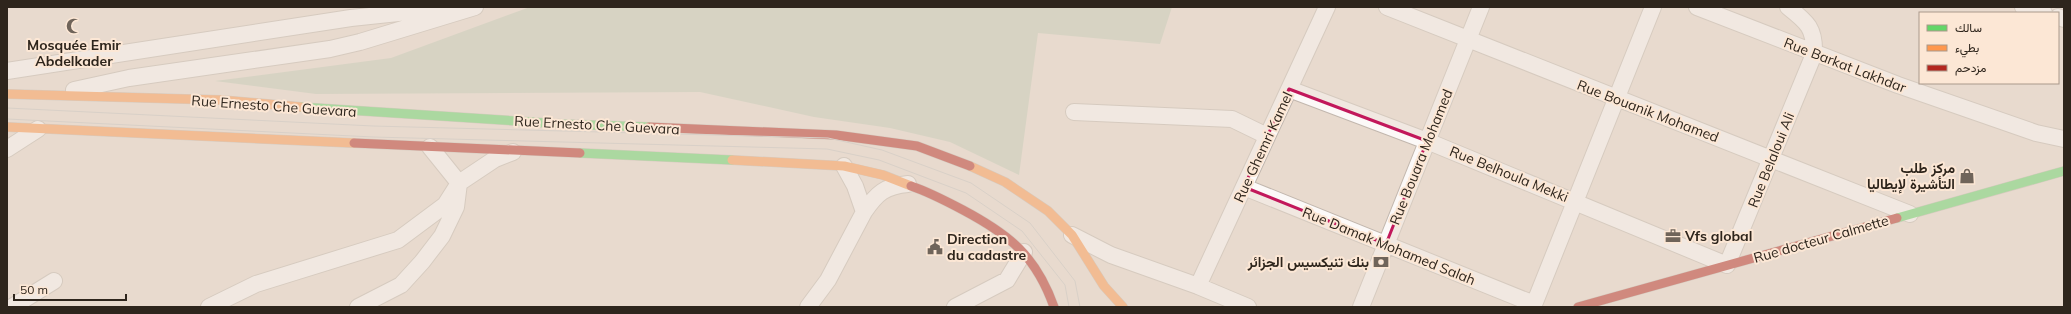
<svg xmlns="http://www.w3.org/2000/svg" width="2071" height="314" viewBox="0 0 2071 314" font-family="Mulish,Vazirmatn,sans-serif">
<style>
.green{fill:#c4cab7}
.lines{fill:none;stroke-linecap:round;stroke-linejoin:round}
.street-casing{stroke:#c2b7ae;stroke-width:18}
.fast-casing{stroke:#c2b7ae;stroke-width:10}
.slow-casing{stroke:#c2b7ae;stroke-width:10}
.jam-casing{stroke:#c2b7ae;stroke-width:10}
.street{stroke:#fcf9f8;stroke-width:16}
.fast{stroke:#63d668;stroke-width:9}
.slow{stroke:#ff974d;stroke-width:9}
.jam{stroke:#b3261e;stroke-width:9}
.tram{stroke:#c7c3c0;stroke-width:1}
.marked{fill:none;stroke:#c2185b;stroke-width:3;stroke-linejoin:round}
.labels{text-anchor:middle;stroke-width:4;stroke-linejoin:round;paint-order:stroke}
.poi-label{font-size:14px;font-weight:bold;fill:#2e251c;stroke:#fce7d5;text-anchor:end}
.street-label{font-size:14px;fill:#2e251c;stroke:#fce7d5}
</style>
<rect width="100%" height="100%" fill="#e8dace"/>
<!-- green -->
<path class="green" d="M 530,7 L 1172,7 L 1160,44 L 1038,33 L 1019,175 L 950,142 L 890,128 L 814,117 L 700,92 L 316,94 L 215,81 L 391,58 Z"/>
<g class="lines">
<defs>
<path id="street" d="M 1387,7 L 1910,214
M 1697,7 L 1898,85 L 2036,133 L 2064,139
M 2023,7 L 2044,13
M 2058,17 L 2064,19
M 7,71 L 351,18 L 455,7
M 1289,89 L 1427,141 L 1727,265 L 1814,54 C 1815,28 1807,22 1788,7
M 74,90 L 129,78 L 330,49 L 360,42 L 475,7
M 1074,112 L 1232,119 L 1267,136
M 7,149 L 38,129
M 844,166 L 855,186 L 864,212 C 877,193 885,186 908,184
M 1244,187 L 1534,304
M 1072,235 L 1111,255 L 1198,286 L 1248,307
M 1198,286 L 1327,7
M 12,307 L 54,281
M 209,307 L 256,284 L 398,240 L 445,205 L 459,183 L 495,159 L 513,152
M 358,307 L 401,285 L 422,262 L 442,236 L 456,207 L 459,183 L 430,147
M 808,307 L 828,280 L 864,212
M 955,307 L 1007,280 L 1024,252
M 1361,307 L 1481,7
M 1533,307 L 1653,7"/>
<path id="fast" d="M 301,107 L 562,124 L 649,127
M 580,153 L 732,160
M 1897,218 L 2064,171"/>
<path id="slow" d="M 7,94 L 221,100 L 301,107
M 7,127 L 354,143
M 732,160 L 844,166 L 883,175 L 911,186
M 970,166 L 1005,182 L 1048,211 L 1072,235 L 1104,286 L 1123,307"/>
<path id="jam" d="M 649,127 L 836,135 L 917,146 L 970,166
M 354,143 L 580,153
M 911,186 C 929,192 946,201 963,210 C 1010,235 1036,256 1054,307
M 1578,307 L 1897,218"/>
</defs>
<!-- street casing -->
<use href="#street" class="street-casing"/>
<!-- fast casing -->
<use href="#fast" class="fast-casing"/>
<!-- slow casing -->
<use href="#slow" class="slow-casing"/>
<!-- jam casing -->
<use href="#jam" class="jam-casing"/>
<!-- street -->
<use href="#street" class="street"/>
<!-- fast -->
<use href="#fast" class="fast"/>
<!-- slow -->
<use href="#slow" class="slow"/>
<!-- jam -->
<use href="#jam" class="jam"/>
<!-- tram -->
<path class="tram" d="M 7,108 L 373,126 L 828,138 L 882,150 L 971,183 L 1030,223 L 1075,281 L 1080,307
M 7,119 L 373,137 L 827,149 L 879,160 L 966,193 L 1022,231 L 1065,285 L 1069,307"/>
</g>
<!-- marked area -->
<path d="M0 0H2071V314H0ZM 1289,89 L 1427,141 L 1386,244 L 1244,187 Z" fill="#e8dace" fill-opacity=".55" fill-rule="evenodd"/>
<path class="marked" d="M 1289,89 L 1427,141 L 1386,244 L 1244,187 Z"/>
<!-- icons -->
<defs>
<symbol id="mosque-bare" viewBox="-9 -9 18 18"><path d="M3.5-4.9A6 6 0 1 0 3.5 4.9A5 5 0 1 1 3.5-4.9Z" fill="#6f645a" stroke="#fce7d5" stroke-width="2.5" paint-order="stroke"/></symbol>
<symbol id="shop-bare" viewBox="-9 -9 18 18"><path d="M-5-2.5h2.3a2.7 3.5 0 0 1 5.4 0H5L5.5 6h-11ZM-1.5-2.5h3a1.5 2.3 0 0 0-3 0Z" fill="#6f645a" stroke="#fce7d5" stroke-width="2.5" paint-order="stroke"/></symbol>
<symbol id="office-bare" viewBox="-9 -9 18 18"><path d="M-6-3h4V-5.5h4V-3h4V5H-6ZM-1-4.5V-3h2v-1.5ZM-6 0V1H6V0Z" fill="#6f645a" stroke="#fce7d5" stroke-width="2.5" paint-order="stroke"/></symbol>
<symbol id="civic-bare" viewBox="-9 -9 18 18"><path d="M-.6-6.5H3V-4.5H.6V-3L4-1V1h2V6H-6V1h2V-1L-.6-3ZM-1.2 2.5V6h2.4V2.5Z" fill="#6f645a" stroke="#fce7d5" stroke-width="2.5" paint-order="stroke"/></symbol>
<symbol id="bank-bare" viewBox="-9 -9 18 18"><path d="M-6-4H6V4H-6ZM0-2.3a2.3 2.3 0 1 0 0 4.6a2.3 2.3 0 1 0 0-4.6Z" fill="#6f645a" stroke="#fce7d5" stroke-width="2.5" paint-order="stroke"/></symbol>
</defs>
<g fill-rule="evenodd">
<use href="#mosque-bare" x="63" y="15" width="22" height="22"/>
<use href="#shop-bare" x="1956" y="165" width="22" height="22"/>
<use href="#office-bare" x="1662" y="225" width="22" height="22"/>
<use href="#civic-bare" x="924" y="236" width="22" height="22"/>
<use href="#bank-bare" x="1370" y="251" width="22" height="22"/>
</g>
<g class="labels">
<!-- poi labels -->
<g class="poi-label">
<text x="74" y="50" text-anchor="middle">Mosquée Emir<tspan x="74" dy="16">Abdelkader</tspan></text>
<text x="1955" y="173">مركز طلب<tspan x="1955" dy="16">التأشيرة لإيطاليا</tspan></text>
<text x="1685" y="241" text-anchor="start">Vfs global</text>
<text x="947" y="244" text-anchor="start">Direction<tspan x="947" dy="16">du cadastre</tspan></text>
<text x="1369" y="267">بنك تنيكسيس الجزائر</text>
</g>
<!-- street labels -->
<g class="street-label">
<text transform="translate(1845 65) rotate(21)" y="5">Rue Barkat Lakhdar</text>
<text transform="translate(274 106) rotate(4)" y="5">Rue Ernesto Che Guevara</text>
<text transform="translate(1648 111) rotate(21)" y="5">Rue Bouanik Mohamed</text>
<text transform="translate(597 125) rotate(3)" y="5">Rue Ernesto Che Guevara</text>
<text transform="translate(1263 147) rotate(-65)" y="5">Rue Ghemri Kamel</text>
<text transform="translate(1421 157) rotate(-68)" y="5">Rue Bouara Mohamed</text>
<text transform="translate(1771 160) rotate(-68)" y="5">Rue Belaloui Ali</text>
<text transform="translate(1509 174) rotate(22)" y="5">Rue Belhoula Mekki</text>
<text transform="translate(1821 239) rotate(-16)" y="5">Rue docteur Calmette</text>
<text transform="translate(1389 246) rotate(22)" y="5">Rue Damak Mohamed Salah</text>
</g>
</g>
<!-- border -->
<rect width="2071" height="314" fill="none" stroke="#2e251c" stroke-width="16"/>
<!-- legend -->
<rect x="1919" y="12" width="140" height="72" fill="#fce7d5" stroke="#aa998b"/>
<rect x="1927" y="25" width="20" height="6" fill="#63d668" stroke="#aa998b"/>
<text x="1955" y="32" font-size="12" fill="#2e251c">سالك</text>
<rect x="1927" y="45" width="20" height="6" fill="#ff974d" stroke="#aa998b"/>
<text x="1955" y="52" font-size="12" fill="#2e251c">بطيء</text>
<rect x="1927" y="65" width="20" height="6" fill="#b3261e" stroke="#aa998b"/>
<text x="1955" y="72" font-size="12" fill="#2e251c">مزدحم</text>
<!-- scale -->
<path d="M14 294v6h112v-6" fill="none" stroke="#2e251c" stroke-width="2"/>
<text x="20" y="294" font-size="12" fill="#2e251c" stroke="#fce7d5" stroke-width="3" paint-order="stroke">50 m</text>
</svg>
